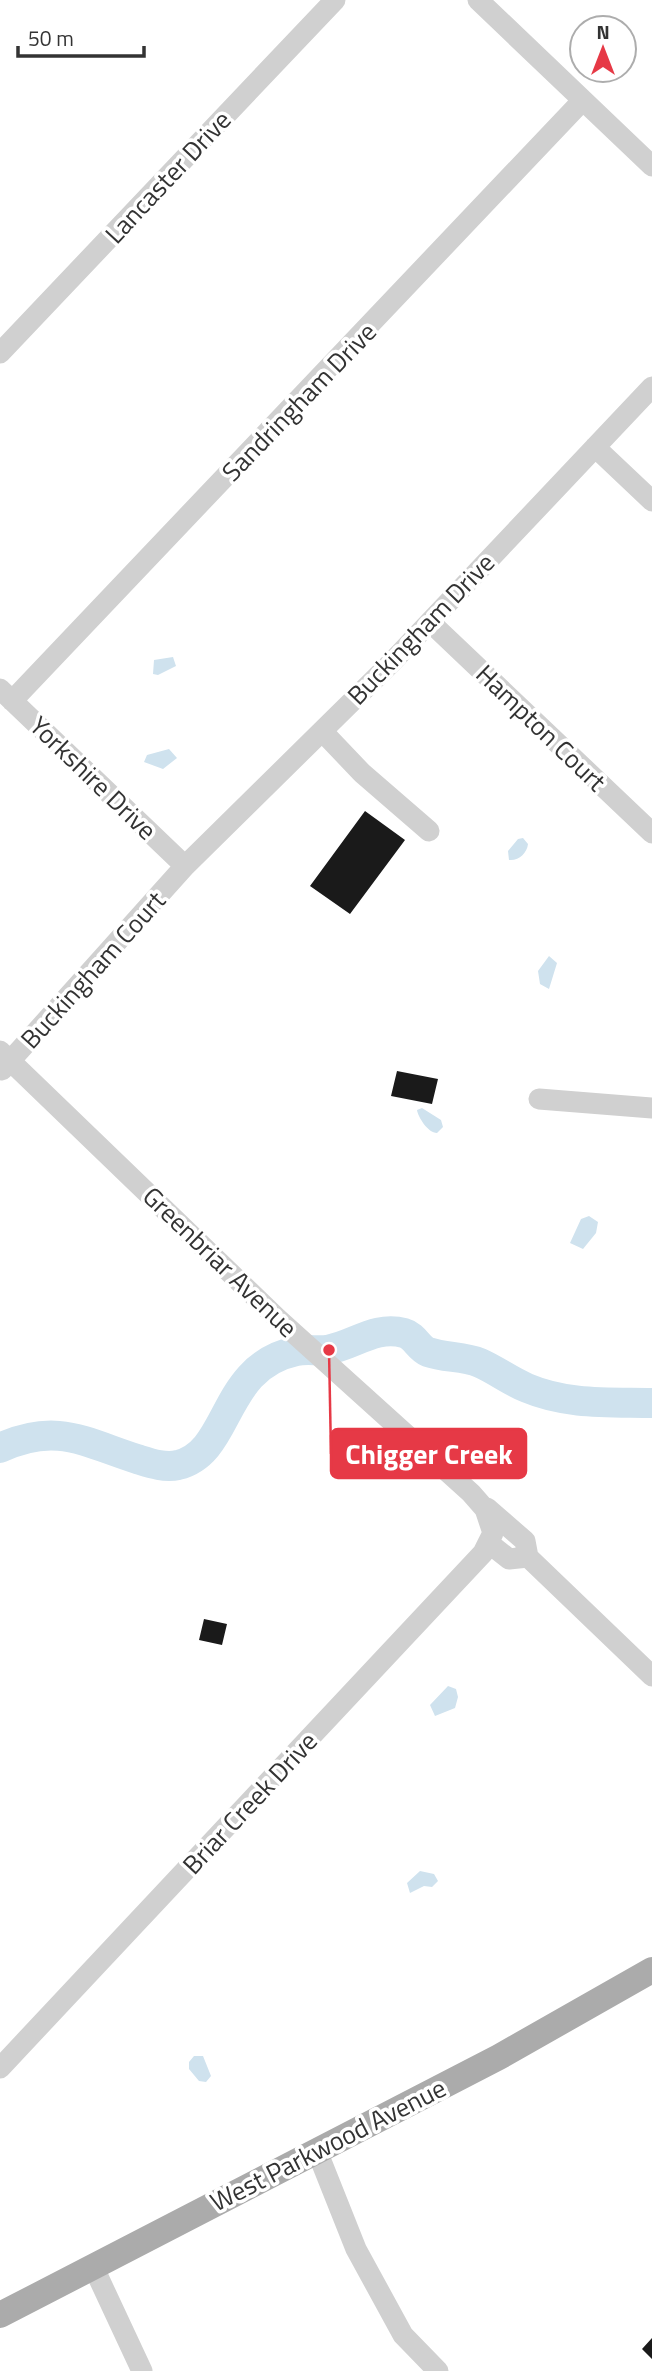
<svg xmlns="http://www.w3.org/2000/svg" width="652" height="2371" viewBox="0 0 652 2371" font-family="'Titillium Web',sans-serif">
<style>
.water{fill:#cfe2ee}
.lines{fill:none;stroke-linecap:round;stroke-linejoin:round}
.river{stroke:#cfe2ee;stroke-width:30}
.building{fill:#1a1a1a}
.minor{stroke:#d0d0d0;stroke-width:21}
.major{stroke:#ababab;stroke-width:26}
.labels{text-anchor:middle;stroke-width:7;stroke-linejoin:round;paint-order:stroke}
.street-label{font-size:26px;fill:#333;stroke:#fff}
.leader{fill:none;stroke:#e63946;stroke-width:2.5}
.callout-dot{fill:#e63946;stroke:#fff;stroke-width:2.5}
.callout{fill:#e63946;stroke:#e63946;stroke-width:2.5}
.callout-label{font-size:28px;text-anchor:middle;font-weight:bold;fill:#fff}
</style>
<rect width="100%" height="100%" fill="#fff"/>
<!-- water -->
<path class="water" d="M 173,657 L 176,666 L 158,675 L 153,674 L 154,660 Z
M 169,749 L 177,758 L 163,769 L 144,762 L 147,755 Z
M 523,838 L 528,844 C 527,853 519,861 509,860 L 508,851 L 518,839 Z
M 549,956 L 557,963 L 549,989 L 540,984 L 538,971 Z
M 422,1108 L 441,1120 L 443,1127 L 437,1133 C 428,1133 418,1117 417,1110 Z
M 589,1216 L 598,1222 L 596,1233 L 583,1249 L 570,1243 L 581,1219 Z
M 448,1686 L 456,1689 L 458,1697 L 455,1708 L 435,1716 L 430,1705 Z
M 420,1871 L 434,1874 L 438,1881 L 432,1887 L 424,1886 L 410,1893 L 407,1883 Z
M 194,2056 L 203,2056 L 211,2076 L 206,2082 L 199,2081 L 189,2069 L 189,2062 Z"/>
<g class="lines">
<!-- river -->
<path class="river" d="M 0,1448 C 56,1422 84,1442 137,1459 C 150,1463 164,1468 178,1465 C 232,1452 220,1367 296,1351 C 306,1349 317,1351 327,1350 C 353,1346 375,1325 404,1333 C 415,1336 418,1348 428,1352 C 445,1358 464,1356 480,1363 C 496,1370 510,1381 527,1388 C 567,1405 609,1402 652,1403"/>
</g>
<!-- building -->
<path class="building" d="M 365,811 L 405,840 L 350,914 L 310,886 Z
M 397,1071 L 438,1079 L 432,1104 L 391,1096 Z
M 204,1619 L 227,1624 L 222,1645 L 199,1640 Z
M 652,2338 L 652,2359 L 642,2349 Z"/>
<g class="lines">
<!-- minor -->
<path class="minor" d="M 478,0 L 652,166
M 0,353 L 335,0
M 595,447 L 652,501
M 430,622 L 652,833
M 0,689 L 185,866
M 12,701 L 583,100
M 322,731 L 362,773 L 429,831
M 0,1051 L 277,1318 L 471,1493 L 485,1509 L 493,1533 L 483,1553 L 0,2068
M 2,1070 L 185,866 L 392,662 L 652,387
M 539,1099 L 652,1108
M 487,1508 L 525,1541 L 528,1557 L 652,1676
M 490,1544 L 509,1559 L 528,1557
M 317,2151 L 356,2249 L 403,2335 L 438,2371
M 93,2266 L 142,2371"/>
<!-- major -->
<path class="major" d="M 0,2315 L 499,2057 L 652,1970"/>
</g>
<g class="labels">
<!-- street labels -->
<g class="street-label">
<text transform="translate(168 177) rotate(-47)" y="9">Lancaster Drive</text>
<text transform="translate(299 402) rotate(-46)" y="9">Sandringham Drive</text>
<text transform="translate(421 629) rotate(-46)" y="9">Buckingham Drive</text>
<text transform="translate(541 728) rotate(44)" y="9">Hampton Court</text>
<text transform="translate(93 778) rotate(44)" y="9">Yorkshire Drive</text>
<text transform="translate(93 970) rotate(-48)" y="9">Buckingham Court</text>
<text transform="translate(220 1262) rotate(44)" y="9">Greenbriar Avenue</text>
<text transform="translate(250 1803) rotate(-47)" y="9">Briar Creek Drive</text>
<text transform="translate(328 2145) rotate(-27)" y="9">West Parkwood Avenue</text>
</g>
</g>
<!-- callouts -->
<path class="leader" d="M329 1350L331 1454"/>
<circle class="callout-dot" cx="329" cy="1350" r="7"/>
<rect class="callout" x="331" y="1429" width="195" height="49" rx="7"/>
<g class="callout-label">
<text x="429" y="1464">Chigger Creek</text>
</g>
<!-- north arrow -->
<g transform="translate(603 49)"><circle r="33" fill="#ffffff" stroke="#adadad" stroke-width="2"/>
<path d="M0-5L12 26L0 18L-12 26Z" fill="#e63946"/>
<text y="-10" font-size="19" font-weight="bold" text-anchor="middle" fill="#333333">N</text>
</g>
<!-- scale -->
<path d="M18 46v10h126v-10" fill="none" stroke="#333333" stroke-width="3.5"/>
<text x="28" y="46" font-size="21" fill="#333333" stroke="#ffffff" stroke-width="5" paint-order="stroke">50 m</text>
</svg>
